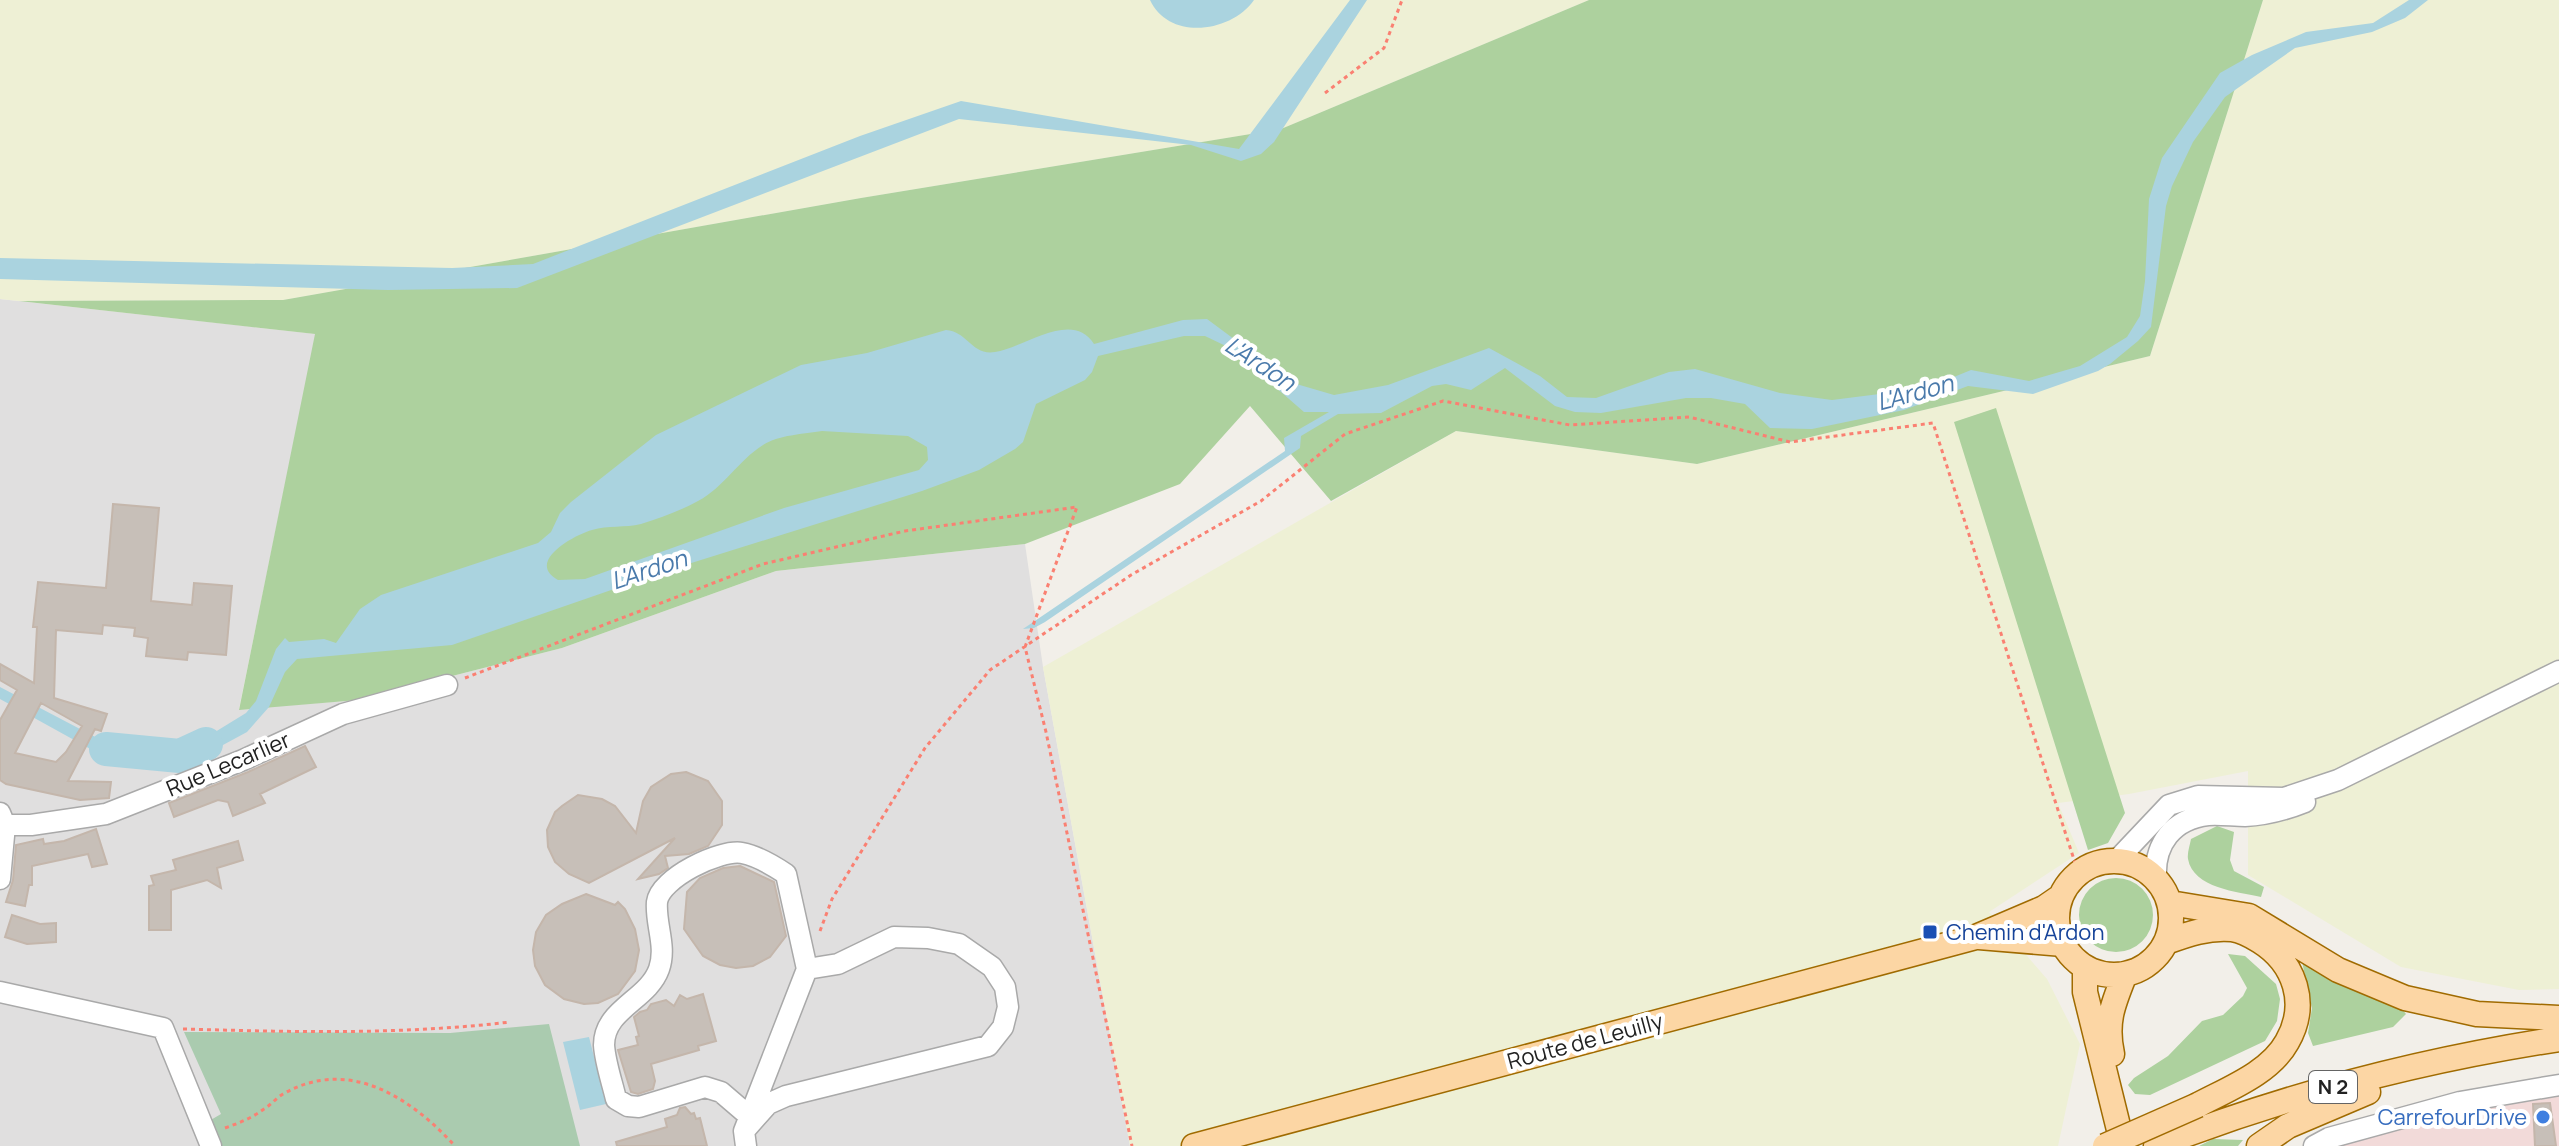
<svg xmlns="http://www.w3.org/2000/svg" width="2559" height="1146" viewBox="0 0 2559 1146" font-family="Manrope,sans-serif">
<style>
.residential{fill:#e0dfdf}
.commercial{fill:#f2dad9}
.farmland{fill:#eef0d5}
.forest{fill:#add19e}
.cemetery{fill:#aacbaf}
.water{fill:#aad3df;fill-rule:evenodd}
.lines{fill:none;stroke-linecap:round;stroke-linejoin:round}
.river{stroke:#aad3df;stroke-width:34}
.building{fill:#c7bfb8;stroke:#c4b6ab;stroke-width:2;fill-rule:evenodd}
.minor-casing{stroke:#a9a9a9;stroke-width:23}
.major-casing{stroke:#a06b00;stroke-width:27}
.path{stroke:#fa8072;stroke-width:3;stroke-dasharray:4 4;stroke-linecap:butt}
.minor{stroke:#fff;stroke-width:20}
.major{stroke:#fcd6a4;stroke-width:24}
.major-bridge-casing{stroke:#a06b00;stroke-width:27;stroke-linecap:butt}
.major-bridge{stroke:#fcd6a4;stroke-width:24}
.transit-dot{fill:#1a4fb4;stroke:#fff;stroke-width:3}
.shop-dot{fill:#3f7fe0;stroke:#fff;stroke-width:3}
.labels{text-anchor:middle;stroke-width:8;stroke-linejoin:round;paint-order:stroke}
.shield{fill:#fff;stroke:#646464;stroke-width:2}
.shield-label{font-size:20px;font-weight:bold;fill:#222}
.street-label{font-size:22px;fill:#222;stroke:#fff}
.transit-label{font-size:22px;fill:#164399;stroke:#fff;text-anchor:start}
.shop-label{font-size:22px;fill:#366cbe;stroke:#fff;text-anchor:end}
.water-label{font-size:24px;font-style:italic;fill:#4a7aab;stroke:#fff}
</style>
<rect width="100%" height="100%" fill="#f2efe9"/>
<!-- residential -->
<path class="residential" d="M 0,299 L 316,334 L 239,709 L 358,700 L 562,648 L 776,571 L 1025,544 L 1043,667 L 1130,1146 L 0,1146 Z"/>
<!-- commercial -->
<path class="commercial" d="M 2559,1096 L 2559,1146 L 2340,1146 L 2467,1112 Z"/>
<!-- farmland -->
<path class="farmland" d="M 0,0 L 1589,0 L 1281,129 L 861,198 L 283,300 L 19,301 L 0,299 Z
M 2263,0 L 2559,0 L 2559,989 L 2519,990 L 2401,967 L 2248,875 L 2248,771 L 2129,794 L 2058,803 L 2079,853 L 1989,912 L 2047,979 L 2080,1044 L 2058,1146 L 1130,1146 L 1043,667 L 1456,431 L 1697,464 L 2150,356 Z"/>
<!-- forest -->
<path class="forest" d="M 1589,0 L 2263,0 L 2150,356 L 1697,464 L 1456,431 L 1331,501 L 1250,406 L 1180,484 L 1025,544 L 776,571 L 562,648 L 358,700 L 239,710 L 315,334 L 19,301 L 283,300 L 861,198 L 1281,129 Z
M 1996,408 L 2125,813 L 2108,843 L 2088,850 L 1954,422 Z
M 2217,826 L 2234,832 L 2230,860 L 2234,871 L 2264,887 L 2261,897 C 2238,892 2193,888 2188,859 C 2187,853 2190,845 2191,839 Z
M2079 915a37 37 0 1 1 74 0a37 37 0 1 1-74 0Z
M 2228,954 L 2245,956 L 2276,984 L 2280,999 L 2277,1021 L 2265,1041 L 2150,1095 L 2135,1094 L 2128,1085 L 2134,1078 L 2168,1056 L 2202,1021 L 2223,1015 L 2243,996 L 2247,988 Z
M 2301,957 L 2395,1000 L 2406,1014 L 2393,1027 L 2313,1046 L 2308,1033 L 2312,1008 Z
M 2213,1139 L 2243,1140 L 2238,1146 L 2199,1146 Z"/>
<!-- cemetery -->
<path class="cemetery" d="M 549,1024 L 580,1146 L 218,1146 L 209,1121 L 221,1114 L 184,1032 L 450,1033 Z"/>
<!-- water -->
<path class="water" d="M 1150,0 L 1254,0 C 1231,33 1169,41 1150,0 Z
M 1350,0 L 1367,0 L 1274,142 L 1261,154 L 1241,161 L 1191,145 L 959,119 L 517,288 L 388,290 L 0,279 L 0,258 L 452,268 L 533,264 L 860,136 L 961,101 L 1239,149 Z
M 2409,0 L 2428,0 L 2405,18 L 2372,32 L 2295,48 L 2225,97 L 2193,142 L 2172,186 L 2166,206 L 2151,327 L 2138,341 L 2110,364 L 2098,371 L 2033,394 L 1968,386 L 1904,410 L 1812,429 L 1770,428 L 1745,404 L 1711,398 L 1686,398 L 1601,413 L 1575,412 L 1555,406 L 1505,368 L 1471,390 L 1446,384 L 1432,386 L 1381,413 L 1338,414 L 1301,436 L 1300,448 L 1045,622 L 1034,628 L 1023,629 L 1285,451 L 1284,438 L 1329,412 L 1304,412 L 1230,348 L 1205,336 L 1184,336 L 1098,356 L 1092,372 L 1085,380 L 1036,404 L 1023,442 L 1015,449 L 979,470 L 922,491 L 669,570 L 452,645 L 297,659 L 285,672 L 269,707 L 247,732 L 186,765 L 163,762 L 165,749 L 189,748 L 246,713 L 256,701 L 276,649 L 285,638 L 289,642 L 324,639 L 336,643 L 360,609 L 381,595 L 538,543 L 551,532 L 560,513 L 571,502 L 656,435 L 801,365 L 867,353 L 946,330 C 967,331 972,356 995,352 C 1024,348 1072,309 1094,344 L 1183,320 L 1207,319 L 1293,383 L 1334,395 L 1388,385 L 1489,348 L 1540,376 L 1567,397 L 1596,398 L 1669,372 L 1695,369 L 1780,393 L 1832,400 L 1927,388 L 1971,370 L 2029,381 L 2080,366 L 2127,337 L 2140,316 L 2145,281 L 2149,199 L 2162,158 L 2220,73 L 2252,55 L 2306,32 L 2373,23 ZM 822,431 L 908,436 L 927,447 L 928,460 L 919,470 L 784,508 L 585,579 L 558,580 C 525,562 574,535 592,530 C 608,525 625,528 641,524 C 660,518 680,511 698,501 C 723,488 739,460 763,445 C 778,435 804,434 822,431 Z
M 0,687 L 101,740 L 152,748 L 151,762 L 94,754 L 94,751 L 0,699 Z
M 589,1037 L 606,1104 L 580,1110 L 563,1042 Z"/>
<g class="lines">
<!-- river -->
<path class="river" d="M 106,749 L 180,756 L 206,744"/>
</g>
<!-- building -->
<path class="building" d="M 113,504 L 159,508 L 151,601 L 192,605 L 194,583 L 232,586 L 226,655 L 188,652 L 187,660 L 146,656 L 148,638 L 134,636 L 135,628 L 103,625 L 102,634 L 56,630 L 54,698 L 107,714 L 101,731 L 95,729 L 68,781 L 111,782 L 109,798 L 80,800 L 6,784 L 0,780 L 0,720 L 17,690 L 0,680 L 0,664 L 34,683 L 37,627 L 33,627 L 38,582 L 106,588 ZM 41,703 L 82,726 L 66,752 L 56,762 L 15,753 Z
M 305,746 L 316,767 L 260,794 L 265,803 L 233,816 L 228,802 L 218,800 L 174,817 L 169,803 L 248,772 Z
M 686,772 L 708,781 L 722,801 L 722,825 L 708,846 L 689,854 L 665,856 L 668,868 L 659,874 L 638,879 L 675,838 L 589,883 L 569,874 L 555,862 L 548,847 L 547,830 L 555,812 L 562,806 L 578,795 L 602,799 L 615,806 L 636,833 L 643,801 L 651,787 L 671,774 Z
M 96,829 L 107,864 L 92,867 L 88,854 L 32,866 L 32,885 L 29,885 L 25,906 L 6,902 L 13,880 L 16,845 L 43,839 L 44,844 L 64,841 Z
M 238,841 L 243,860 L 217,868 L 221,888 L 207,880 L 171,890 L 171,930 L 149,930 L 149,886 L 154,885 L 151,876 L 176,870 L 173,860 Z
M 740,866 L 774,882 L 786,936 L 770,957 L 753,966 L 736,968 L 720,965 L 703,956 L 684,929 L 687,892 L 700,878 L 723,868 Z
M 586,894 L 615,905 L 618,902 L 625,909 L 635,929 L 639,950 L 635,971 L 618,994 L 598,1003 L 584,1004 L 564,999 L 545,985 L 535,966 L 533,950 L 536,932 L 546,915 L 562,904 Z
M 12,915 L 40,924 L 56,923 L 56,942 L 27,944 L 5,937 Z
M 703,994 L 716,1041 L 698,1046 L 699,1050 L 651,1064 L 655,1081 L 653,1089 L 638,1094 L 631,1092 L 618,1050 L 638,1045 L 636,1037 L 639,1036 L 634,1017 L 640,1012 L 647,1010 L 651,1004 L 666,1000 L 674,1006 L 680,995 L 687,999 Z
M 2550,1103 L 2556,1146 L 2535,1146 L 2533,1104 Z
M 685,1107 L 691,1114 L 694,1113 L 696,1119 L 700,1118 L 707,1146 L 617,1146 L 616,1142 L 667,1127 L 665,1119 L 677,1115 L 680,1108 Z"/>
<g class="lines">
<defs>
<path id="minor" d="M 0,813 L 5,825 L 0,879
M 5,825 L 31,825 L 106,814 L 243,760 L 343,714 L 447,685
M 2117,860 L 2169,805 L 2198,796 L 2284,798 L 2338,780 L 2559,671
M 2156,878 C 2154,844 2173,819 2208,815 C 2220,814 2233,816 2245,816 C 2267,815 2285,810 2305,802
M 0,992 L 163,1028 L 211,1146
M 749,1116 L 721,1092 L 705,1087 L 639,1107 L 628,1106 L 616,1099 C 612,1082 605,1062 604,1045 C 604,1009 648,1000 659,969 C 667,946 655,924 657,902 C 660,878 720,849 742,853 C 758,856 774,866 786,874 L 807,969
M 744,1131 L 768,1104 L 786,1096 L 988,1046 L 1003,1027 L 1008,1007 L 1005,987 L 992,967 L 959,944 L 928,938 L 894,937 L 838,964 L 807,969
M 746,1146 L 744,1131 L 807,969
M 2314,1146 L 2329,1138 L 2460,1102 L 2559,1085"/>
<path id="major" d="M2057 918a57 57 0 1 1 114 0a57 57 0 1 1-114 0Z
M 2170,903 L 2249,916 L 2338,970 L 2405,998 L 2477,1014 L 2559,1018
M 1979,937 L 2063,944
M 2166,942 C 2188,934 2208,927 2232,929 C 2241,930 2252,936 2260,941 C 2295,963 2309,1004 2287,1042 C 2270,1073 2228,1089 2198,1105
M 2085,967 L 2085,992 L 2123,1146
M 2112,1054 C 2105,1022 2113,1004 2125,974
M 1194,1146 L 1976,937 L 2044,908 L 2060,897
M 2156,1146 C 2286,1095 2422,1060 2559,1039
M 2259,1146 L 2288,1126 L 2368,1092"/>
</defs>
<!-- minor casing -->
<use href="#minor" class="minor-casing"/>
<!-- major casing -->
<use href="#major" class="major-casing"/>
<!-- path -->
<path class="path" d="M 1325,93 L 1384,48 L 1402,0
M 465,678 L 763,564 L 905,531 L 1077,507 L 1025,647 L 1046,732 L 1132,1146
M 820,931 L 832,899 L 925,748 L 990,670 L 1131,575 L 1261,501 L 1345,434 L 1443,401 L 1570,425 L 1689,417 L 1790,442 L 1933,423 L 2078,872
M 183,1029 C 292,1032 401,1035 510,1022
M 225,1128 C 239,1123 252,1118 264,1109 C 271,1105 276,1098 283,1094 C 349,1056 411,1098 455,1146"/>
<!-- minor -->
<use href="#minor" class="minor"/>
<!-- major -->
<use href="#major" class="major"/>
<defs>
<path id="major-bridge" d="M 2105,1146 L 2198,1105"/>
</defs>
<!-- major-bridge casing -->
<use href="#major-bridge" class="major-bridge-casing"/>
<!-- major-bridge -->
<use href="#major-bridge" class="major-bridge"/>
</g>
<!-- markers -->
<rect class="transit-dot" x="1922" y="924" width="16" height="16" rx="4"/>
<circle class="shop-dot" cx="2543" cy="1117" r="8"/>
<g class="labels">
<!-- shield labels -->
<rect class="shield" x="2309" y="1071" width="48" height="32" rx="6"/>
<g class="shield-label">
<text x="2333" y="1094">N 2</text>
</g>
<!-- street labels -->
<g class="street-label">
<text transform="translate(228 764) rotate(-23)" y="8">Rue Lecarlier</text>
<text transform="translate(1585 1041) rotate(-15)" y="8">Route de Leuilly</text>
</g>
<!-- transit labels -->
<g class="transit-label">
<text x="1946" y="940">Chemin d'Ardon</text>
</g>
<!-- shop labels -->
<g class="shop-label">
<text x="2527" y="1125">CarrefourDrive</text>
</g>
<!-- water labels -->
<g class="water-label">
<text transform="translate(1260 364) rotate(33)" y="8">L'Ardon</text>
<text transform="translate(1915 393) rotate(-15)" y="8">L'Ardon</text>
<text transform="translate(649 570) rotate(-18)" y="8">L'Ardon</text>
</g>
</g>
</svg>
